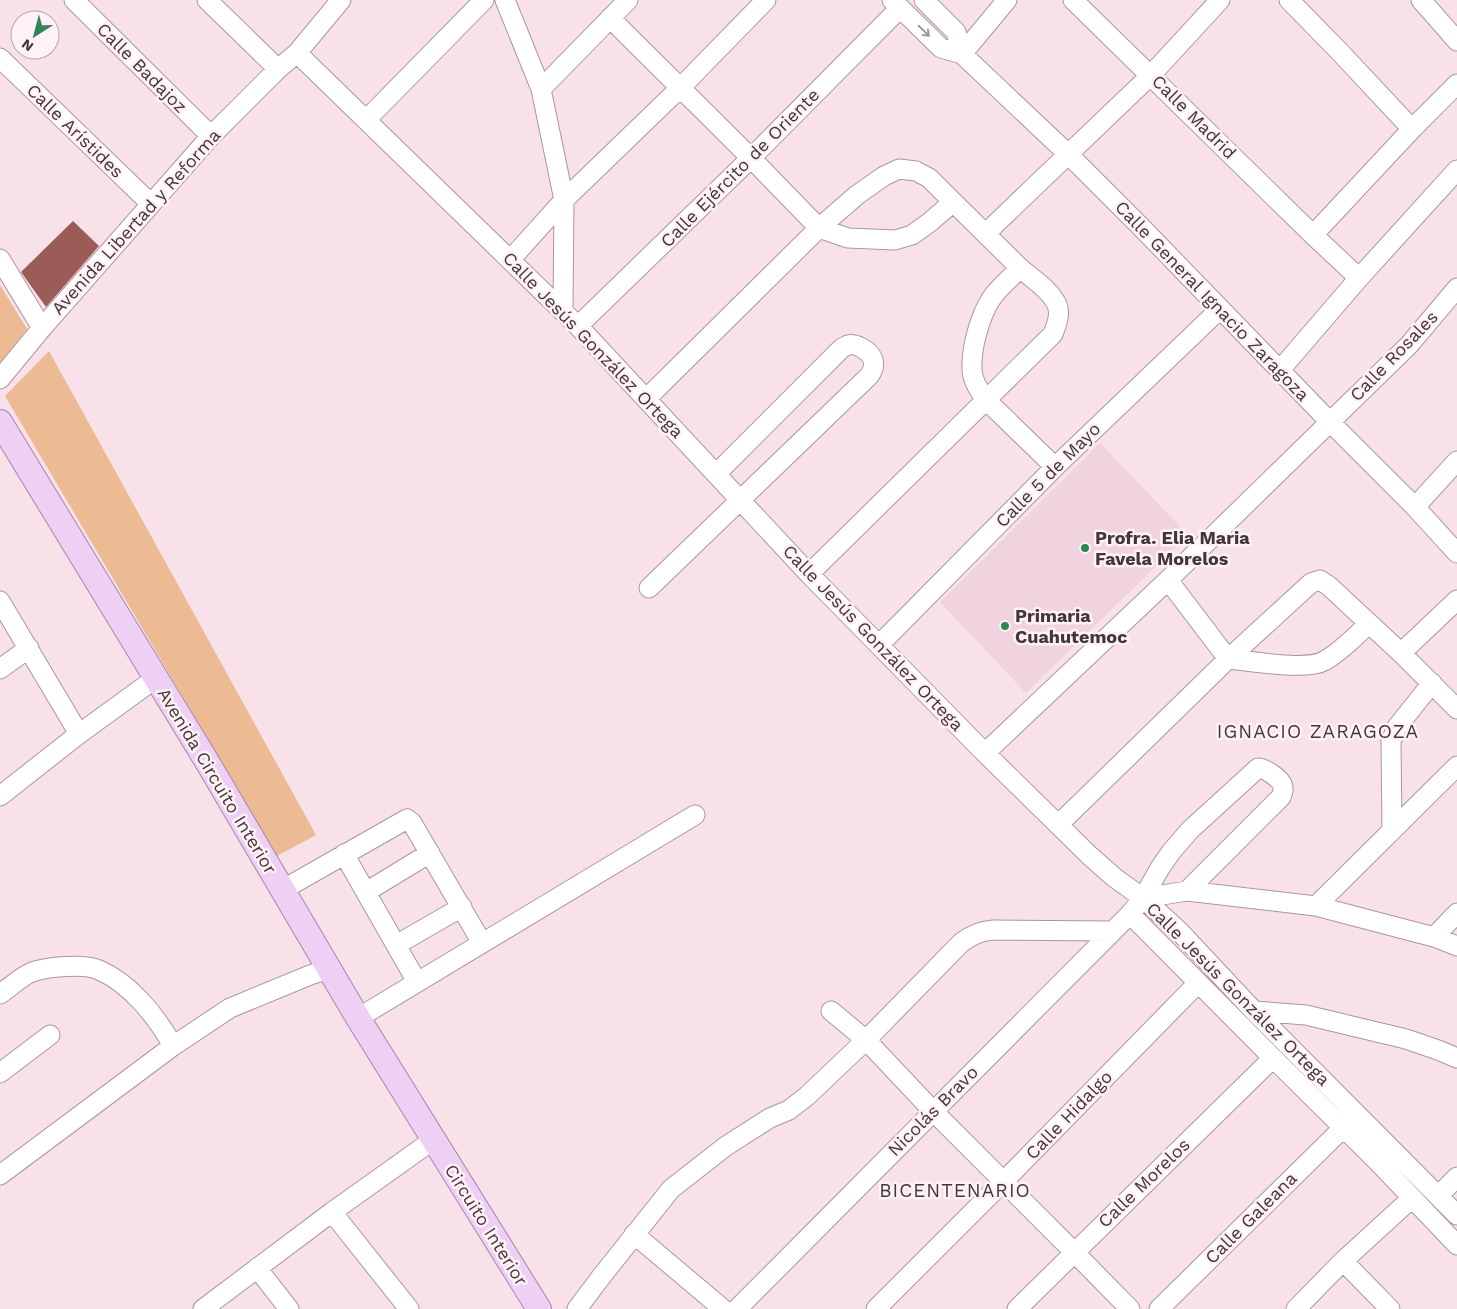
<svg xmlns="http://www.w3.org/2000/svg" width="1457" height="1309" viewBox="0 0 1457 1309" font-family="'Work Sans',sans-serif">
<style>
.built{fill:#f1d3df}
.green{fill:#ecba93}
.building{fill:#9b5c57}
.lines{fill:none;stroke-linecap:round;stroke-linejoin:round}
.minor-casing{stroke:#ac969e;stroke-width:21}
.major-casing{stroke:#a986ae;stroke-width:26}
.minor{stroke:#fff;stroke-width:19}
.major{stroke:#eed0f4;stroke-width:24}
.oneway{stroke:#a09b9c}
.poi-dot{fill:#318659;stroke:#fff1f6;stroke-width:2}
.labels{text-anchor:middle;stroke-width:5;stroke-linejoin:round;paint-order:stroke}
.street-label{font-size:18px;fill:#40373a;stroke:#fff1f6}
.poi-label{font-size:18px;font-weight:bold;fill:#40373a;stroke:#fff1f6;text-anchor:start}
.neighbourhood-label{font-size:19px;letter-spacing:1px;fill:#40373a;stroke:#fff1f6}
</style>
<rect width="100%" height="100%" fill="#f8e1e9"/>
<!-- built -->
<path class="built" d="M 1100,443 L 1188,535 L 1026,693 L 940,602 Z"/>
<!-- green -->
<path class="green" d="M 0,285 L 27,329 L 0,363 Z
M 49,351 L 316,835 L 277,856 L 5,396 Z"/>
<!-- building -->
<path class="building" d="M 73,221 L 99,246 L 46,307 L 21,272 Z"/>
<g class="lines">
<defs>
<path id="minor" d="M 74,0 L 211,136
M 207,0 L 278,69
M 505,0 L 541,89 L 564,200 L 563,310
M 892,0 L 941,48 L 962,54 L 1069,155 L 1142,228 L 1330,422 L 1415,507 L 1457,553
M 924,0 L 956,32 L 962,54
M 1073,0 L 1313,235 L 1359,278
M 1289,0 L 1337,49 L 1412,129
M 1421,0 L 1457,41
M 610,18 L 751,158 L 819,228 L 848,238 L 895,240 L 912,235 L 930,222 L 953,202
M 297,53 L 578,326 L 809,574 L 985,753 L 1090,856 L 1115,878 L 1143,898 L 1179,931 L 1254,1011 L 1457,1215
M 962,54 L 1007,0
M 0,58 L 151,204
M 541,89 L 628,0
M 367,119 L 484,0
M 986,233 L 1151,75 L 1220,0
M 1313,235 L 1412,129 L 1457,84
M 0,259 L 42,328
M 511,259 L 564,200 L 680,88 L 766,0
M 1020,268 C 1011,278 999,287 991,299 C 980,316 971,348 972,369 C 972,380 979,391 986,400 L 1055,467
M 578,326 L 751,158 L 900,8
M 1280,370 L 1359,278 L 1457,170
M 0,379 L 42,328 L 211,136 L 278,69 L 297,53 L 341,0
M 646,399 L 819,228 L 857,195 L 884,176 L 899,169 L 916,171 L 929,178 C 959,208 989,237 1019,267 C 1031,278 1047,287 1055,301 C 1062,311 1057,324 1053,334 L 809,574
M 1415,507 L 1457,461
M 1168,580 L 1228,659 C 1251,661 1306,671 1324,661 C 1341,652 1355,636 1369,624
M 649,588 L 869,376 C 878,364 873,353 860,347 C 856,345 852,344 848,345 C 846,346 843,347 841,349 L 717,473
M 0,601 L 79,734
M 879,645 L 1055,467 L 1220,309
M 1401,653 L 1457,600
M 0,669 L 29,648
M 985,753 L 1168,580 L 1409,345 L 1457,288
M 0,796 L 79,734 L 156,678
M 1059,824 L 1228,659 L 1311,583 L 1320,580 L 1329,586 L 1401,653 L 1457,709
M 1392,831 L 1391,741 L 1397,727 L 1432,683
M 344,854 L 417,982
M 282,890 L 407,819 L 412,823 L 482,943
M 366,892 L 430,853
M 1143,898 L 1187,891 L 1316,906 L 1434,937 L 1457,946
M 1316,906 L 1457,766
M 1130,914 L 1273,1058 L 1379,1163 L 1457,1245
M 1434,937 L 1457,913
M 396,945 L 462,907
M 0,994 C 9,988 22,976 32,972 C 46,967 85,963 99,970 C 130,983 157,1017 173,1046
M 831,1011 L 866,1040 L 933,1111 L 1074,1252 L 1130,1309
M 1254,1011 L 1306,1015 L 1406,1039 L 1438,1050 L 1457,1058
M 358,1018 L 695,815
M 0,1073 L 50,1035
M 0,1175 L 173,1046 L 230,1008 L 310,975 L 328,969
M 1438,1196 L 1457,1177
M 332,1212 L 409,1309
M 634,1234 L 723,1309
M 1343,1261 L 1390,1309
M 257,1268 L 289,1309
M 203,1309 L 332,1212 L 433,1140
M 577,1309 L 601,1277 L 671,1189 L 726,1146 L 770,1118 L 789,1110 L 807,1096 L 866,1040 L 961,943 C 971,935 980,931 993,930 L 1112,931
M 737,1309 L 1130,914 L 1143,898 L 1160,868 L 1171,852 L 1190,830 L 1258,768 C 1265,768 1279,778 1282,784 C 1284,789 1283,792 1281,797 L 1187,891
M 876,1309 L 1004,1181 L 1198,983
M 1017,1309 L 1273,1058
M 1159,1309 L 1343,1128
M 1296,1309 L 1343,1261 L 1412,1198"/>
<path id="major" d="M 0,422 L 209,765 L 358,1018 L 539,1309"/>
</defs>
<!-- minor casing -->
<use href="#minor" class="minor-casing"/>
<!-- major casing -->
<use href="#major" class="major-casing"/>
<!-- minor -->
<use href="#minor" class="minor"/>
<!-- major -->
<use href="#major" class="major"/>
</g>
<!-- one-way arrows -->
<defs><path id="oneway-shaft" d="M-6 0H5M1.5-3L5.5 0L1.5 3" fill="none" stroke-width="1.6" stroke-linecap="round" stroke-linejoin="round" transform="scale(1.25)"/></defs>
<use class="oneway" href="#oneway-shaft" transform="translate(924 31) rotate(44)"/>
<!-- markers -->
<g class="poi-dot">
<circle cx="1085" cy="548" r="5"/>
<circle cx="1005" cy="626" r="5"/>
</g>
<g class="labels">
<!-- street labels -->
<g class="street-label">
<text transform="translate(142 68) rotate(45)" y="6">Calle Badajoz</text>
<text transform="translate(1194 117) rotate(45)" y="6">Calle Madrid</text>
<text transform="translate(75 131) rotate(44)" y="6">Calle Arístides</text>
<text transform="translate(740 168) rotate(-45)" y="6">Calle Ejército de Oriente</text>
<text transform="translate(136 222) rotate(-48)" y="6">Avenida Libertad y Reforma</text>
<text transform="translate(1212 301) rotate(46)" y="6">Calle General Ignacio Zaragoza</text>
<text transform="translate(593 345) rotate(46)" y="6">Calle Jesús González Ortega</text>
<text transform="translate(1394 356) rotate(-46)" y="6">Calle Rosales</text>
<text transform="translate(1048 475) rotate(-45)" y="6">Calle 5 de Mayo</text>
<text transform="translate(873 638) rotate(46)" y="6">Calle Jesús González Ortega</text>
<text transform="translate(217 781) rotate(59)" y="6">Avenida Circuito Interior</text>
<text transform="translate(1238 994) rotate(45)" y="6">Calle Jesús González Ortega</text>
<text transform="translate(933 1111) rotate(-45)" y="6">Nicolás Bravo</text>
<text transform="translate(1069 1115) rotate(-46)" y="6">Calle Hidalgo</text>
<text transform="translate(1144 1183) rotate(-44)" y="6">Calle Morelos</text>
<text transform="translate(1251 1218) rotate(-45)" y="6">Calle Galeana</text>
<text transform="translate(486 1225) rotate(58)" y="6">Circuito Interior</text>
</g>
<!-- poi labels -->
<g class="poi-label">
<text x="1095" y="544">Profra. Elia Maria<tspan x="1095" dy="21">Favela Morelos</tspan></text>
<text x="1015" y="622">Primaria<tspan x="1015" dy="21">Cuahutemoc</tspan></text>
</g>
<!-- neighbourhood labels -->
<g class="neighbourhood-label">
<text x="1318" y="738">IGNACIO ZARAGOZA</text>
<text x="955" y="1197">BICENTENARIO</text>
</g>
</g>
<!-- north arrow -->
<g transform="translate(35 35) rotate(216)"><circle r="24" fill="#fff1f6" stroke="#b3a7ab"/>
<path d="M0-4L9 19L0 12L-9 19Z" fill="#318659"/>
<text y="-8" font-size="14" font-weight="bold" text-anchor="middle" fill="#40373a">N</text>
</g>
</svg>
